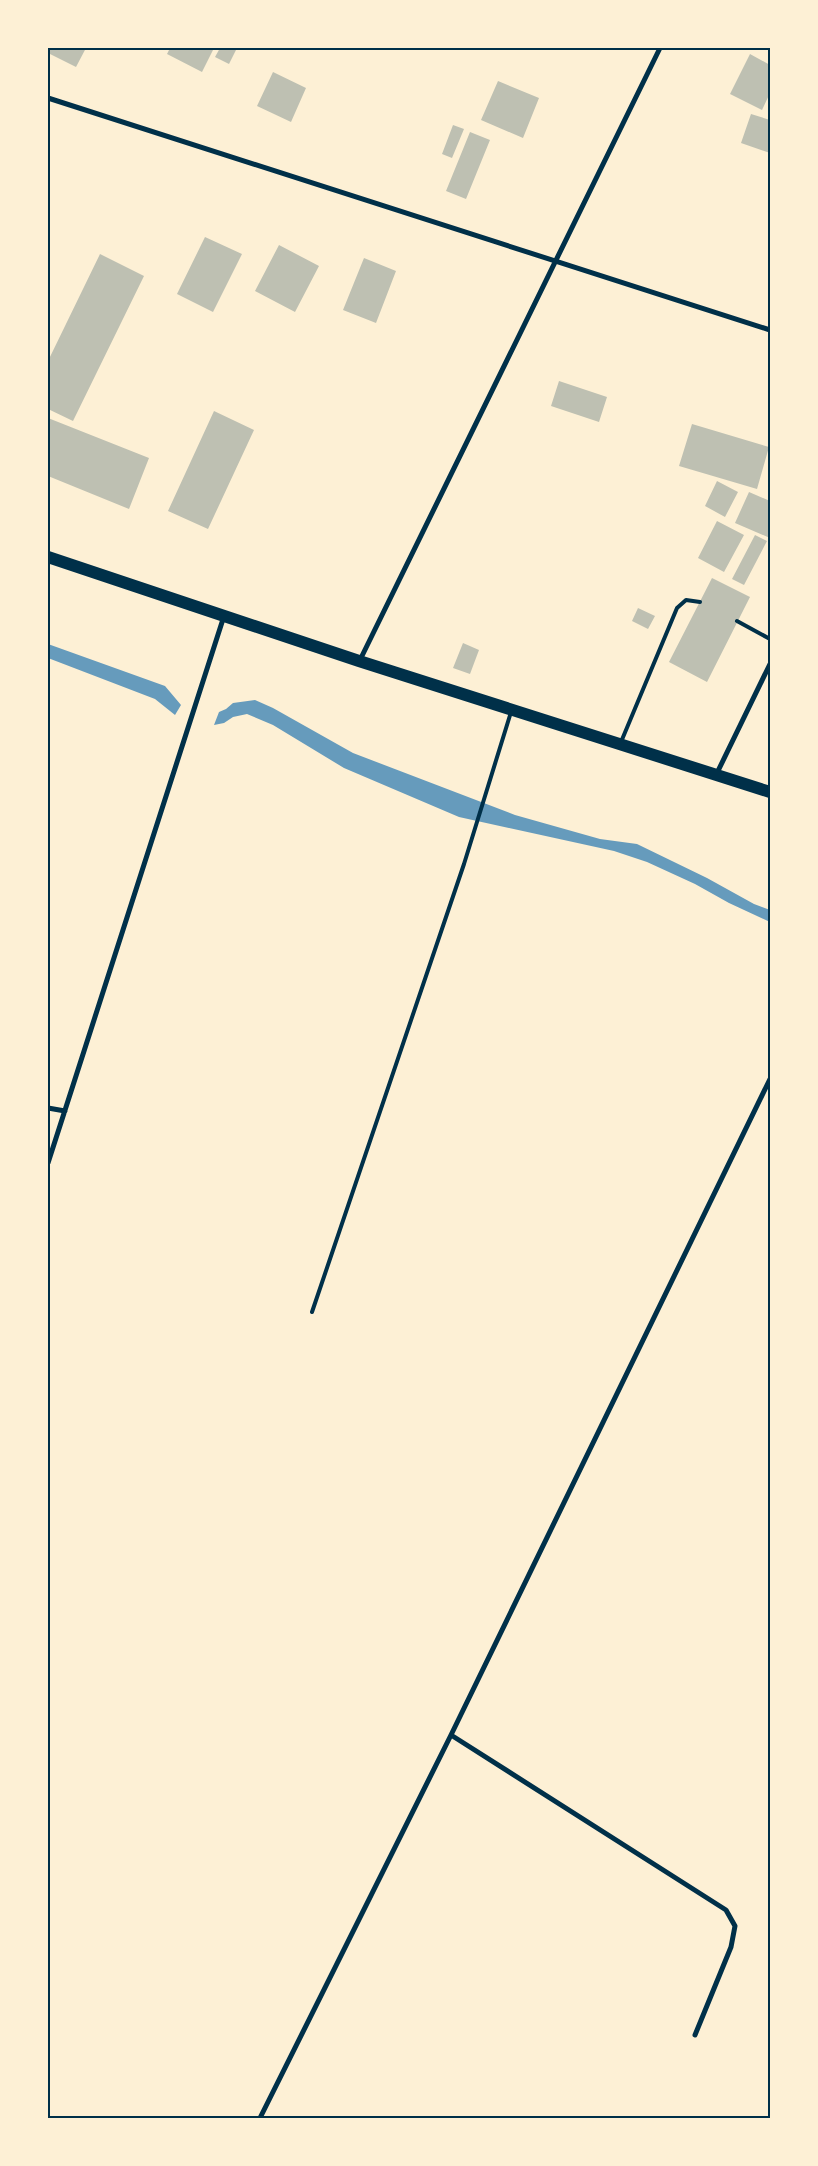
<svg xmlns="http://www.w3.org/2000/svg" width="818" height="2166" viewBox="0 0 818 2166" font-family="Raleway,sans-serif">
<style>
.water{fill:#669bbc}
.building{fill:#bec0b2}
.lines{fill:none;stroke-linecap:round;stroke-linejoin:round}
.service{stroke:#003049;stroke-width:4}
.minor{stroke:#003049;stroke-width:5}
.primary{stroke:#003049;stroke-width:12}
.neatline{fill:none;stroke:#003049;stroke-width:2}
</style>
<rect width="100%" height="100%" fill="#fdf0d5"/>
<!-- water -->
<path class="water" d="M 48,644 L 165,686 L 181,705 L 175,715 L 155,699 L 48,658 Z
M 255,700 L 273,708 L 353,753 L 515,815 L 600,839 L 637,844 L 707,878 L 754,904 L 770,910 L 770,922 L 729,903 L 695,884 L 647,862 L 614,851 L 459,817 L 344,768 L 273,725 L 247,714 L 233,717 L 224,723 L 214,725 L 219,712 L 226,709 L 233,703 Z"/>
<!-- building -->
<path class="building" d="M 48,48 L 86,48 L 76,67 L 48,53 Z
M 170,48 L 214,48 L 202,72 L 167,54 Z
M 220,48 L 237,48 L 229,64 L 215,57 Z
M 750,54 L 770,65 L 770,93 L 762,110 L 730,94 Z
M 273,72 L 306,88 L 291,122 L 257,106 Z
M 498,81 L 539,98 L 523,138 L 481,120 Z
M 751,114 L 770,120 L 770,153 L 741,143 Z
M 453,125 L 464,129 L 452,158 L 442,154 Z
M 470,132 L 490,140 L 466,199 L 446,191 Z
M 205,237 L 242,254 L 213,312 L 177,294 Z
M 279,245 L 319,266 L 295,312 L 255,291 Z
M 100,254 L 144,276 L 73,421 L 48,409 L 48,361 Z
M 364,258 L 396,271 L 376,323 L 343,310 Z
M 559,381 L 607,397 L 599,422 L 551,406 Z
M 214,411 L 254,430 L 208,529 L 168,511 Z
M 48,418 L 149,458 L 129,509 L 48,476 Z
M 692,424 L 769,447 L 757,489 L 679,466 Z
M 717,481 L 738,492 L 725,517 L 705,506 Z
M 749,492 L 770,501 L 770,538 L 735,523 Z
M 717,521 L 744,535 L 724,572 L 698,558 Z
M 755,535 L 767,541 L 744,585 L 732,579 Z
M 712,578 L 750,597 L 707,682 L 669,662 Z
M 638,608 L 655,616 L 648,629 L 632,621 Z
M 463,643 L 479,650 L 470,674 L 453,668 Z"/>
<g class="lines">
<!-- service -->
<path class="service" d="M 737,621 L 770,639
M 621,742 L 677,608 L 686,600 L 700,602
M 312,1312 L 464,864 L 511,712"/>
<!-- minor -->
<path class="minor" d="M 48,98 L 770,330
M 360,660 L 660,48
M 717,773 L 770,664
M 48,1108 L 65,1111
M 48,1163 L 224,616
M 451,1735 L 726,1910 L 735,1926 L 731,1947 L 695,2035
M 260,2118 L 451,1735 L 770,1079"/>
<!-- primary -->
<path class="primary" d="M 48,557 L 359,661 L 770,792"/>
</g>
<!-- border -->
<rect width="818" height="2166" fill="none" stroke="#fdf0d5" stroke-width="98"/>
<rect x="49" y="49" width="720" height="2068" class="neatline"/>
</svg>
